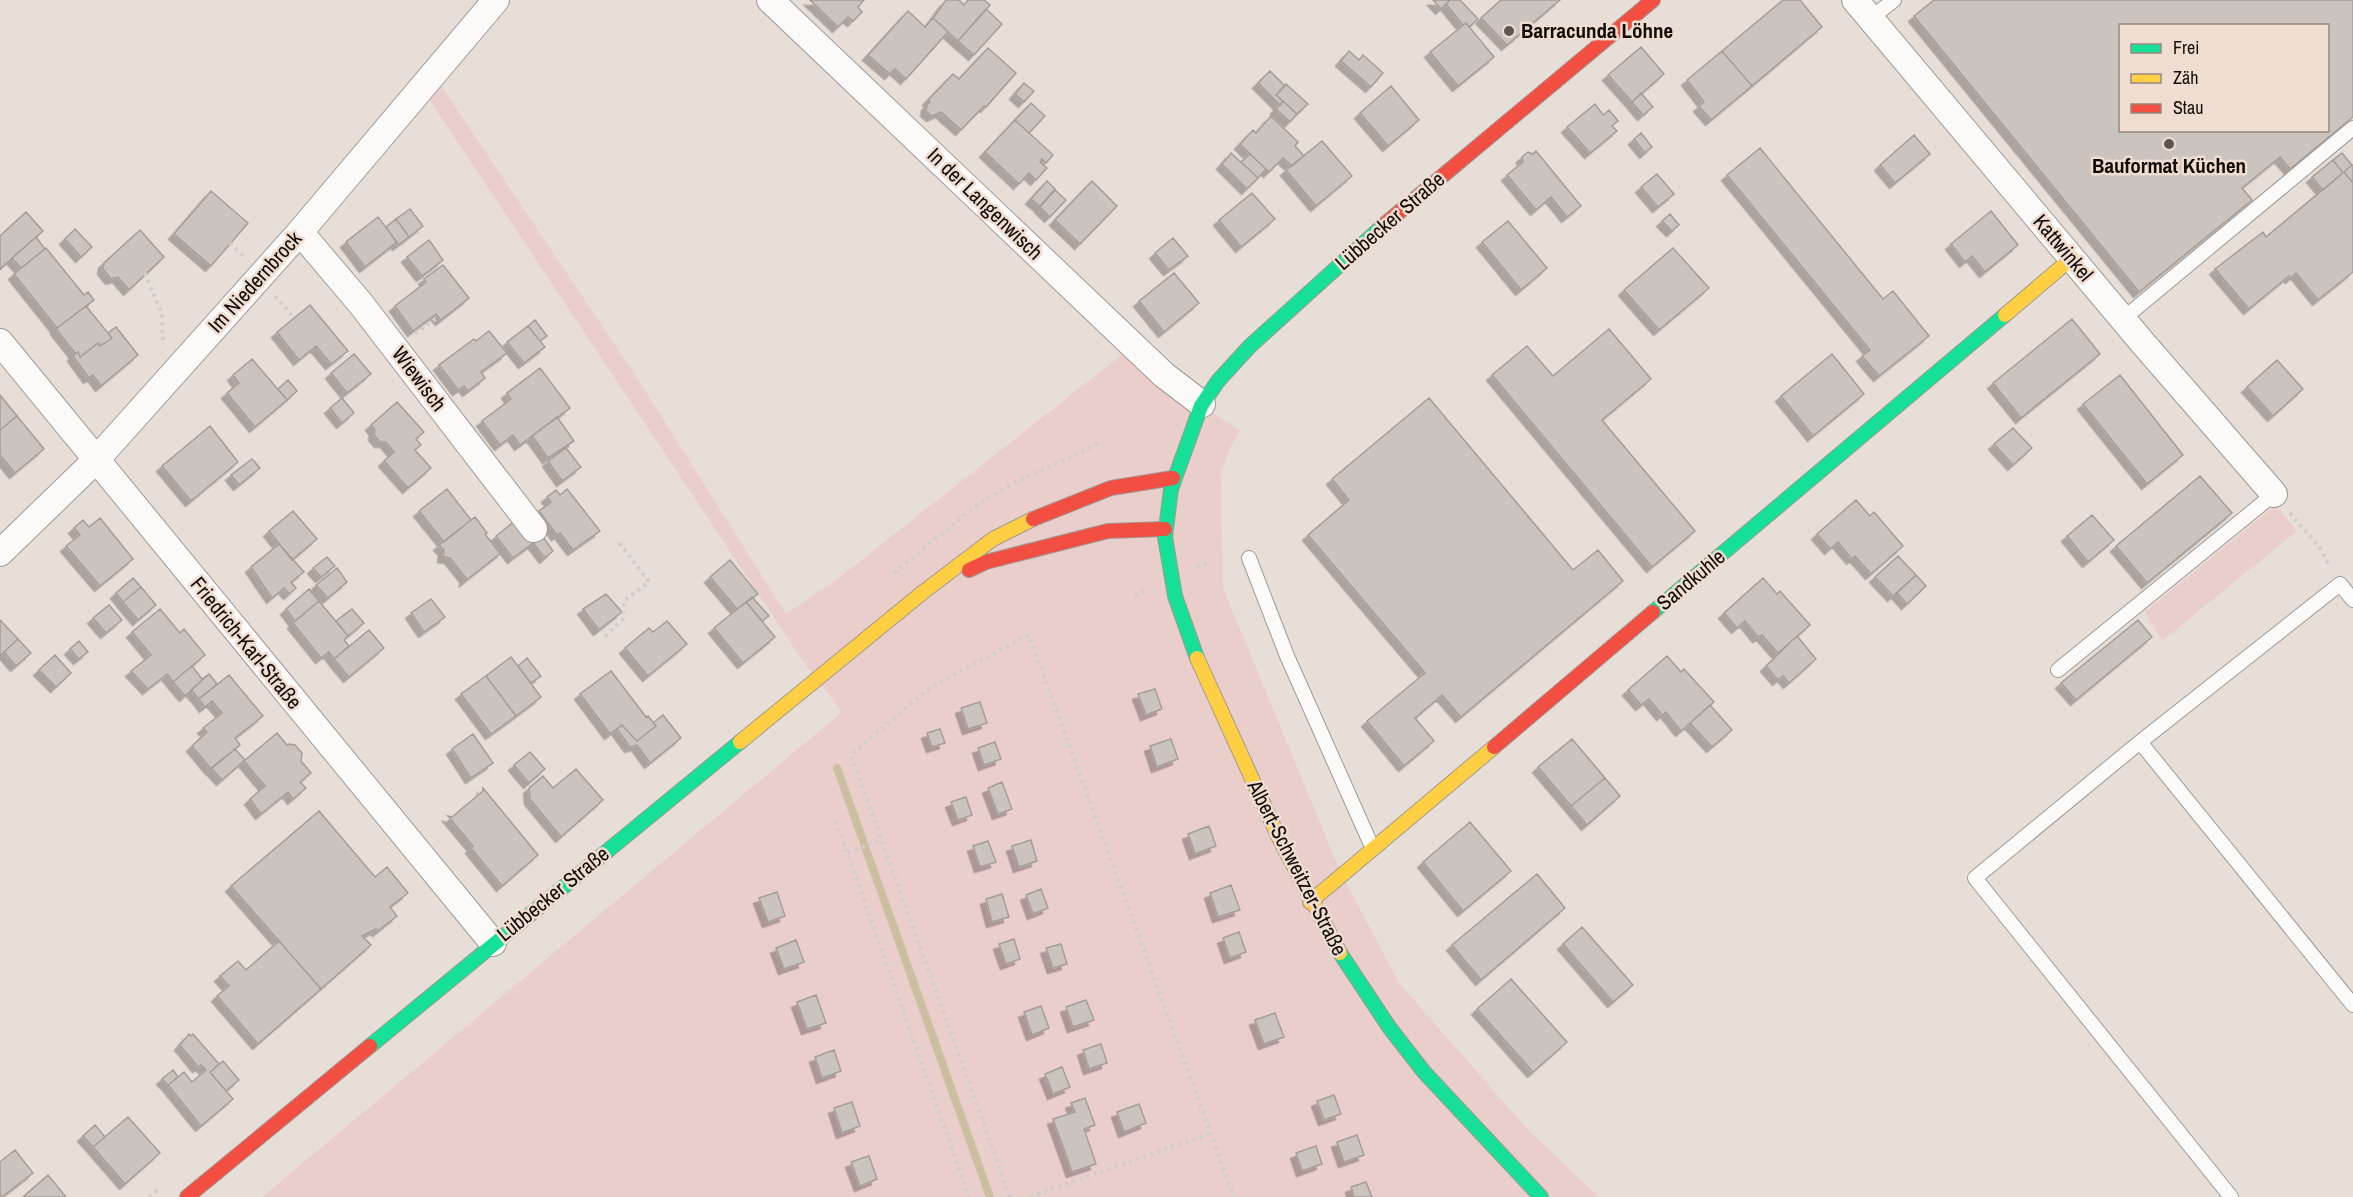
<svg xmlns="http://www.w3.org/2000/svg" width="2353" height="1197" viewBox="0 0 2353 1197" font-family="'Archivo Narrow',sans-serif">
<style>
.green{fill:#eacecc}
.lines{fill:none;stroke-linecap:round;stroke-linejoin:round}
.stream{stroke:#cabfa0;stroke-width:8}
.building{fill:#cbc4be;stroke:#a49e99;stroke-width:1.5;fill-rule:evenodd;filter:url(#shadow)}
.lane-casing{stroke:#a09994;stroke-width:16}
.street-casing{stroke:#a09994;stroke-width:28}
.fast-casing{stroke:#a09994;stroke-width:16}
.slow-casing{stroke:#a09994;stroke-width:16}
.jam-casing{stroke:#a09994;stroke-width:16}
.path{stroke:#d0cecc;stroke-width:4;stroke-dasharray:3 4.5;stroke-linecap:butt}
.lane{stroke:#fcfaf9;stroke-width:14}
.street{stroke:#fcfaf9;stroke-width:26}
.fast{stroke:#16e098;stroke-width:14}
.slow{stroke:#ffcf43;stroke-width:14}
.jam{stroke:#f24e42;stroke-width:14}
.poi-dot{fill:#5d5651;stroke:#efddd1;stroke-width:2}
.labels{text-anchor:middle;stroke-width:5;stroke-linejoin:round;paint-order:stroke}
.poi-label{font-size:21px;font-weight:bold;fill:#120c08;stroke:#efddd1;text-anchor:start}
.street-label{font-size:21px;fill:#120c08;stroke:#efddd1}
</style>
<defs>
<filter id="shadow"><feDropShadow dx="-5.5" dy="5.5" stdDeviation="0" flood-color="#0004"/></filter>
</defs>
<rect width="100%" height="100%" fill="#e8ded8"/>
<!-- green -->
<path class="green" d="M 441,85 L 641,384 L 786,614 L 840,577 L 1129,349 L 1157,375 L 1240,431 L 1230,448 L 1221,473 L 1223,588 L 1341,873 L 1399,983 L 1529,1131 L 1599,1197 L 262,1197 L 842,712 L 800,657 L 429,99 Z
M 2276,505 L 2297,531 L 2162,641 L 2145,612 Z"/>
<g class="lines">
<!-- stream -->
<path class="stream" d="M 837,768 L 990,1197"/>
</g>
<!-- building -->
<path class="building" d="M 810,0 L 864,0 L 858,7 L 862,12 L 853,21 L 848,17 L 838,27 Z
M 946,0 L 959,0 L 964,5 L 968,0 L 984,0 L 990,5 L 958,41 L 933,18 Z
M 1433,0 L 1450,0 L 1441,9 Z
M 1450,0 L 1460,0 L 1478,19 L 1469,27 L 1466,23 L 1463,25 L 1446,4 Z
M 1501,0 L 1560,0 L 1507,45 L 1481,18 Z
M 1783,0 L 1800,0 L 1822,27 L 1752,86 L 1722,51 Z
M 1934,0 L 2353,0 L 2353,117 L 2290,169 L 2280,157 L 2242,188 L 2252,200 L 2139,292 L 1914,16 ZM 2120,26 L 2328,26 L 2328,130 L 2120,130 Z
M 986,9 L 1002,24 L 974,55 L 958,41 Z
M 908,11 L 925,27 L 933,18 L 948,32 L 906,79 L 895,69 L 890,74 L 868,55 Z
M 1466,23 L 1494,57 L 1458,86 L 1430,52 Z
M 1641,47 L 1664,74 L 1632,102 L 1608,75 Z
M 988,48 L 1016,73 L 986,107 L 984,106 L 961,130 L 941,112 L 932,116 L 926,111 L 927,105 L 930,102 L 928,100 L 953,74 L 959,79 Z
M 1349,51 L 1359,60 L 1363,55 L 1383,73 L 1371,87 L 1341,61 Z
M 1722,51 L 1752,86 L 1711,120 L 1699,106 L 1704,102 L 1687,80 Z
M 1270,71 L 1285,86 L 1276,95 L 1283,101 L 1280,105 L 1258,83 Z
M 1024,83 L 1034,91 L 1024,102 L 1015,94 Z
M 1286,84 L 1308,104 L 1297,114 L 1276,95 Z
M 1391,86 L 1419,120 L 1388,146 L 1360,113 Z
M 1641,93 L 1653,107 L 1643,115 L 1632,102 Z
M 1283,101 L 1297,114 L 1290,122 L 1276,109 Z
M 1031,103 L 1045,116 L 1029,133 L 1015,120 Z
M 1595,104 L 1603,115 L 1609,110 L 1618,121 L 1612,126 L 1617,131 L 1590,153 L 1567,127 Z
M 1271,116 L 1298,142 L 1295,146 L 1304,156 L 1292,166 L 1283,158 L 1269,172 L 1240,144 L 1253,130 L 1256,133 Z
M 1015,120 L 1053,155 L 1046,163 L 1042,159 L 1040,162 L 1047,168 L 1036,180 L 1029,173 L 1019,184 L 985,152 Z
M 1641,133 L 1652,147 L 1645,153 L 1634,139 Z
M 1914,135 L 1930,154 L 1895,183 L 1880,165 Z
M 1322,141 L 1352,176 L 1316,206 L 1286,170 Z
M 1760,148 L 1883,299 L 1893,291 L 1929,336 L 1879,376 L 1862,356 L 1870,350 L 1727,175 Z
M 1536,151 L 1581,206 L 1567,217 L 1551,197 L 1536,210 L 1507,175 L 1523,162 L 1522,157 L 1528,152 L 1533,154 Z
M 1231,153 L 1258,178 L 1247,189 L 1222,164 Z
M 2342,153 L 2352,165 L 2343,173 L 2333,160 Z
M 1250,154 L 1266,169 L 1258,178 L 1241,162 Z
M 2333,160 L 2343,173 L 2323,190 L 2312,177 Z
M 2352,165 L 2353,165 L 2353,183 L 2344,172 Z
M 2344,172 L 2353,183 L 2353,272 L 2318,300 L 2296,273 L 2291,278 L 2289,276 L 2249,309 L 2215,269 L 2263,232 L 2266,237 Z
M 1657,174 L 1674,194 L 1658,207 L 1641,187 Z
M 1047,181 L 1055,189 L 1040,206 L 1031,199 Z
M 1092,181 L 1117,206 L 1080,244 L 1055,220 Z
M 1055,190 L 1066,200 L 1050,217 L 1040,207 Z
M 211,191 L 248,223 L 211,266 L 174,234 Z
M 1252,193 L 1275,219 L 1241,247 L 1219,220 Z
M 410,209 L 423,226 L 409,237 L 396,219 Z
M 1991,211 L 2018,245 L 1985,272 L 1972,256 L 1965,262 L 1951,244 Z
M 26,212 L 43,231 L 0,269 L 0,236 Z
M 1670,214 L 1679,225 L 1672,231 L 1662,221 Z
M 378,217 L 397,242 L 365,267 L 346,242 Z
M 396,219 L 409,237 L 398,245 L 386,227 Z
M 1508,221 L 1547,268 L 1521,290 L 1482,242 Z
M 75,229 L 92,247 L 81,257 L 65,239 Z
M 140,230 L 164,257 L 129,290 L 118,277 L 111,279 L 103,269 L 104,263 Z
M 36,237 L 45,249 L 21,268 L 12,258 Z
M 1173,238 L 1188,256 L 1169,270 L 1155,253 Z
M 429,240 L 443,260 L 422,276 L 407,257 Z
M 46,248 L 84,295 L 88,292 L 94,300 L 57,328 L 14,274 Z
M 1673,248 L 1709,288 L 1659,330 L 1624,290 Z
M 443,265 L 469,298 L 441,320 L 436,314 L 413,331 L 395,306 L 426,282 L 424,279 Z
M 1174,273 L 1199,303 L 1164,332 L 1139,301 Z
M 310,305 L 348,351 L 331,364 L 316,346 L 299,360 L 277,332 Z
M 86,306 L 112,338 L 100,346 L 98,343 L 80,357 L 78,352 L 73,356 L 75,353 L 56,329 Z
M 2072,319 L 2100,354 L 2021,418 L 1993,383 Z
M 535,320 L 547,336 L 540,341 L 528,326 Z
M 528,326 L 545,347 L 524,363 L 507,342 Z
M 116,327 L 138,355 L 101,386 L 93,375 L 89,378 L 73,356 L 78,352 L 80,357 L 98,343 L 100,346 L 112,338 L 108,333 Z
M 1609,329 L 1651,379 L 1602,420 L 1695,531 L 1652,567 L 1492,375 L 1527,346 L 1553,376 Z
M 489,331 L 507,353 L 481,372 L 485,378 L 468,391 L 464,386 L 458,390 L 439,365 L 474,339 L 476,341 Z
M 354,354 L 371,374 L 347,393 L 331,373 Z
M 1832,354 L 1864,394 L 1813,436 L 1781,396 Z
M 252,359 L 287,400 L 255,427 L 227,393 L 239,383 L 233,375 Z
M 2277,360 L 2303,389 L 2273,416 L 2247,387 Z
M 540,368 L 570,408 L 520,445 L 513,435 L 500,445 L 482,421 L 511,399 L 507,393 Z
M 2120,375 L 2183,455 L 2147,484 L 2083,404 Z
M 288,380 L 297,391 L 287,400 L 278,389 Z
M 0,395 L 17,416 L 0,430 Z
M 342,398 L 354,413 L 342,423 L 330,408 Z
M 1429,398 L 1573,570 L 1598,550 L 1623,581 L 1461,717 L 1442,695 L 1415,718 L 1434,741 L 1404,766 L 1367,721 L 1425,673 L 1308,535 L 1349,500 L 1332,479 Z
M 397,402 L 424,432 L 416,439 L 421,445 L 415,450 L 431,468 L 408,488 L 384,461 L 394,452 L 386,442 L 380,442 L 374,435 L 375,430 L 371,425 Z
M 17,416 L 44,449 L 15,473 L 0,455 L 0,430 Z
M 557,417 L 574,441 L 548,458 L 532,436 Z
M 210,426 L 238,462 L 191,501 L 162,466 Z
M 2013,428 L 2032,448 L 2013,465 L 1994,444 Z
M 566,448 L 581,467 L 562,481 L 548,461 Z
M 252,459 L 260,468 L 239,485 L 231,475 Z
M 2200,476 L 2232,513 L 2147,583 L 2116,546 Z
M 447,489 L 471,520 L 444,542 L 419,511 Z
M 567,489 L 600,531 L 573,550 L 560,533 L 557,535 L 539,511 L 551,502 L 547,497 L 556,490 L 560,495 Z
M 1856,500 L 1870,516 L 1874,512 L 1903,546 L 1871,574 L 1855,556 L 1852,559 L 1838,542 L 1830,549 L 1817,534 Z
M 293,511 L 317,539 L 292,560 L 269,531 Z
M 2092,515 L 2114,540 L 2088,562 L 2067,536 Z
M 475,517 L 487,533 L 485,534 L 499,552 L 502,552 L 464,582 L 466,578 L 450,558 L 443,557 L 444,550 L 439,545 Z
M 100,518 L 133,559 L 100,586 L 66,546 L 80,535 L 74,528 L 83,520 L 89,527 Z
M 516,520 L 533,543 L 513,558 L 496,536 Z
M 540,533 L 553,551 L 545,558 L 531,540 Z
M 279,544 L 304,572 L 291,582 L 296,588 L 289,594 L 284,588 L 272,598 L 251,567 Z
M 1898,556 L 1916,575 L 1893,596 L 1875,577 Z
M 327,557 L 335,566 L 321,577 L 313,568 Z
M 730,560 L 758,594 L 737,609 L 710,577 Z
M 337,568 L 347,582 L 328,598 L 316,585 Z
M 1916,575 L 1926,586 L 1907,604 L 1897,593 Z
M 133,578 L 141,587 L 123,602 L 116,593 Z
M 1763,578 L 1777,594 L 1780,591 L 1810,625 L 1778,653 L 1762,635 L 1758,637 L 1745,621 L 1737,628 L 1724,613 Z
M 141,587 L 156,605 L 138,620 L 123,602 Z
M 309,589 L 319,601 L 295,621 L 286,609 Z
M 606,594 L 622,612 L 599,630 L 583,609 Z
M 752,597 L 769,616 L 762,621 L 746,602 Z
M 431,599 L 445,617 L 424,632 L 411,613 Z
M 319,601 L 348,636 L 344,640 L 349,646 L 334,659 L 329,652 L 321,658 L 293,623 Z
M 746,602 L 775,637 L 743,663 L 714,628 Z
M 109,605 L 122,620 L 106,633 L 93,618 Z
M 160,609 L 180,633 L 184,629 L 205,655 L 173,682 L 167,674 L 148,689 L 131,671 L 151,655 L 132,632 Z
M 352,609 L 364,623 L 348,636 L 336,621 Z
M 0,620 L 18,639 L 0,656 Z
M 2138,620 L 2152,637 L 2076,700 L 2061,683 Z
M 667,621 L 687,644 L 648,676 L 625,648 L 649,628 L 653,632 Z
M 369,630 L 384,648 L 349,677 L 334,659 Z
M 1797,636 L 1816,659 L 1789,683 L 1783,676 L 1778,680 L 1766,666 Z
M 18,639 L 31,653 L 16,666 L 4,652 Z
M 79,641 L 88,652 L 79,659 L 70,649 Z
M 55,655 L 71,673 L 56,687 L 39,670 Z
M 1667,656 L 1681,672 L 1684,669 L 1714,702 L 1681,731 L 1666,712 L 1662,715 L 1649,699 L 1641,705 L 1628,690 Z
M 511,657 L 541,697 L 516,716 L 486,676 Z
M 527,658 L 541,676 L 531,683 L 518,666 Z
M 192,666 L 202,679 L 209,674 L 185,696 L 173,682 Z
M 611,671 L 646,717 L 648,716 L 656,726 L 637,741 L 622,725 L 610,734 L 580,694 Z
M 209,674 L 217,684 L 199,699 L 191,690 Z
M 229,675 L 263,716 L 235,738 L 240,745 L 211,769 L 192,746 L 207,732 L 203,728 L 222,713 L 212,701 L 205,707 L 199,699 Z
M 486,676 L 516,716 L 491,734 L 461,694 Z
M 1155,689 L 1162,709 L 1146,715 L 1138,694 Z
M 980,702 L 987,723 L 968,729 L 961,708 Z
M 1710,705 L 1732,730 L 1712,747 L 1690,723 Z
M 663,715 L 681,738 L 650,763 L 637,745 L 630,747 L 617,729 L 622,725 L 637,741 L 656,726 L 653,723 Z
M 940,729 L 945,743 L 932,747 L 927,733 Z
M 277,733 L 287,745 L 289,744 L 295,745 L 302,753 L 301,761 L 311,773 L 300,782 L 306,788 L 293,799 L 288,792 L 261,814 L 250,799 L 265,786 L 244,761 Z
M 473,734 L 493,763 L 471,778 L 452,749 Z
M 1171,739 L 1178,759 L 1157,767 L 1150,746 Z
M 1572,739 L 1605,778 L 1571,806 L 1538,767 Z
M 995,742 L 1001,759 L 984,765 L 978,748 Z
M 235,749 L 245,760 L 222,780 L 211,768 Z
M 530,752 L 545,769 L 529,783 L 514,765 Z
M 576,769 L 603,800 L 561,837 L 530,799 L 529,788 L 543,776 L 553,788 Z
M 1605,778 L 1620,796 L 1587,825 L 1571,806 Z
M 1002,782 L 1012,809 L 998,814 L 988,788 Z
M 483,788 L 538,855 L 502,886 L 471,848 L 473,846 L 448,816 L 452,817 L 483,791 Z
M 966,797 L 972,815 L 958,820 L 951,802 Z
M 319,811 L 375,877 L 387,867 L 408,893 L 390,907 L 397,916 L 378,931 L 376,929 L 362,936 L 371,945 L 321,989 L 231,886 Z
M 1470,822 L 1511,871 L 1463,911 L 1423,862 Z
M 1209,826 L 1216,846 L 1195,854 L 1188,834 Z
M 1031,840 L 1037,861 L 1019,867 L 1012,846 Z
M 988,841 L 996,862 L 980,867 L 973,846 Z
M 1537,874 L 1565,908 L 1481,980 L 1452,945 Z
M 1231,885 L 1240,910 L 1218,917 L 1210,893 Z
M 1041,889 L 1048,908 L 1033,914 L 1026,895 Z
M 777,892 L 785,916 L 768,922 L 759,898 Z
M 1002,894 L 1009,917 L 992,922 L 986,899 Z
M 1582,927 L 1633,985 L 1613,1002 L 1563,944 Z
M 1239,932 L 1246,952 L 1230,958 L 1223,938 Z
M 1014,939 L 1020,959 L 1006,964 L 999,944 Z
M 796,940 L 804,962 L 784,969 L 776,948 Z
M 279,941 L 321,989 L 258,1044 L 217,996 L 229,986 L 220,976 L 238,961 L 246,970 Z
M 1061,944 L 1067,964 L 1053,968 L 1046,948 Z
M 1511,979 L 1567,1042 L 1533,1072 L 1477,1009 Z
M 816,995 L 826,1023 L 807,1029 L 797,1002 Z
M 1086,1000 L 1094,1020 L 1073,1027 L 1066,1007 Z
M 1041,1006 L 1049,1028 L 1032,1035 L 1024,1012 Z
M 1275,1013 L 1284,1037 L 1264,1044 L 1255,1020 Z
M 189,1034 L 191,1036 L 193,1034 L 219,1064 L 210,1072 L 233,1099 L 201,1126 L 168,1085 L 184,1072 L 192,1082 L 206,1070 L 201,1065 L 198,1067 L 180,1045 Z
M 1101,1044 L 1107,1063 L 1089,1069 L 1083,1050 Z
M 834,1050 L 841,1071 L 822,1078 L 815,1057 Z
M 223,1061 L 239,1080 L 226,1091 L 210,1072 Z
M 1062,1067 L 1070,1087 L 1053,1094 L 1045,1074 Z
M 173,1070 L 178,1077 L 168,1085 L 162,1079 Z
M 1334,1095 L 1341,1114 L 1324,1120 L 1317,1101 Z
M 1085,1098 L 1095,1125 L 1084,1129 L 1096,1164 L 1072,1172 L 1053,1119 L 1075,1112 L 1071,1103 Z
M 852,1102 L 860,1126 L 842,1133 L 834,1108 Z
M 1139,1104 L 1146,1123 L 1124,1132 L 1117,1112 Z
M 128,1117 L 160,1153 L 125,1184 L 93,1147 Z
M 95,1125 L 105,1137 L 93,1147 L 83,1136 Z
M 1357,1135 L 1364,1155 L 1344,1162 L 1337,1142 Z
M 1316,1146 L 1322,1164 L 1302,1171 L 1296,1153 Z
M 15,1150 L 33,1173 L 2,1197 L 0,1194 L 0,1162 Z
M 869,1156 L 877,1179 L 860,1186 L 851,1162 Z
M 48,1175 L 66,1197 L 23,1197 Z
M 1366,1182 L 1372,1197 L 1354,1197 L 1351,1187 Z"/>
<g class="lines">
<defs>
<path id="lane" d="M 1870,19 L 1894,0
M 2123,319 L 2353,128
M 1249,558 L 1287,656 L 1373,849
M 2058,670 L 2274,494
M 2140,742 L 2340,584 L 2353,600
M 2231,1197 L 1975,878 L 2140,742 L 2353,1005"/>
<path id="street" d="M 770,0 L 1164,375 L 1202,404
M 1855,0 L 2142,342 L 2274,494
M 300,232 L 361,304 L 534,529
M 0,342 L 493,943
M 0,553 L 96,460 L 300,232 L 496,0"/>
<path id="fast" d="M 1653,612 L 2005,315
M 1197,658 L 1175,596 L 1165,537 L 1171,489 L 1201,406 L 1218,381 L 1250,346 L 1385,224
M 1340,953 L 1389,1027 L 1424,1072 L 1541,1197
M 370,1046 L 740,742"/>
<path id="slow" d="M 2005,315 L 2072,258
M 1197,658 L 1279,838 L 1340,953
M 740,742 L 922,593 L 993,539 L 1033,519
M 1310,902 L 1494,747"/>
<path id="jam" d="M 1385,224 L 1653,0
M 1033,519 L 1111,488 L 1173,478
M 969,570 L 986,562 L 1108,531 L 1165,529
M 1494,747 L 1653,612
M 187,1197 L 370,1046"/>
</defs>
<!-- lane casing -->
<use href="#lane" class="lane-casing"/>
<!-- street casing -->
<use href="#street" class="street-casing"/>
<!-- fast casing -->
<use href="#fast" class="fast-casing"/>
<!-- slow casing -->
<use href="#slow" class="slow-casing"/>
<!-- jam casing -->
<use href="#jam" class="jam-casing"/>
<!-- path -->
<path class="path" d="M 230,243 L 245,258
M 145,273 L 162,315 L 163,344
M 275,296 L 294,318
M 415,334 L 438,317
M 2290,513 L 2320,548 L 2330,567
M 1197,567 L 1210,561
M 894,573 L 978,504 L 1006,487 L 1100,443
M 1135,595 L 1144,591
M 605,636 L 623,619 L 624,601 L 649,582 L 618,541
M 836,821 L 969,1197
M 848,853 L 883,839
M 149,1197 L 157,1190
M 1010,1197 L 851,755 L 931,687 L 1029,635 L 1234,1197
M 1030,1197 L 1211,1133"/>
<!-- lane -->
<use href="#lane" class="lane"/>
<!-- street -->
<use href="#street" class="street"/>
<!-- fast -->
<use href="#fast" class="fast"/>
<!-- slow -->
<use href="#slow" class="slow"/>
<!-- jam -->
<use href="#jam" class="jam"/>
</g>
<!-- markers -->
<g class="poi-dot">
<circle cx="1509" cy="31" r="6"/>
<circle cx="2169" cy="144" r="6"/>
</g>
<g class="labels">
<!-- poi labels -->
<g class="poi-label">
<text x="1521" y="38">Barracunda Löhne</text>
<text x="2169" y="173" text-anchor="middle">Bauformat Küchen</text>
</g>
<!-- street labels -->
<g class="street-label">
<text transform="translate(985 204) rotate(44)" y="7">In der Langenwisch</text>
<text transform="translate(1390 221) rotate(-41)" y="7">Lübbecker Straße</text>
<text transform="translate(2063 248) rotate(50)" y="7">Kattwinkel</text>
<text transform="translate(255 282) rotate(-48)" y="7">Im Niedernbrock</text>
<text transform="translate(419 379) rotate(53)" y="7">Wiewisch</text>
<text transform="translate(1691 580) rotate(-40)" y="7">Sandkuhle</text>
<text transform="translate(246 643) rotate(51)" y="7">Friedrich-Karl-Straße</text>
<text transform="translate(1297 868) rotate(63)" y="7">Albert-Schweitzer-Straße</text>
<text transform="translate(553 894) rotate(-39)" y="7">Lübbecker Straße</text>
</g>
</g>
<!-- legend -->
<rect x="2119" y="24" width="210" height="108" fill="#efddd1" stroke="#978981" stroke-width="1.5"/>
<rect x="2131" y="44" width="30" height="9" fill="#16e098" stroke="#978981" stroke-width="1.5"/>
<text x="2173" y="54" font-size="18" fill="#120c08">Frei</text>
<rect x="2131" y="74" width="30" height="9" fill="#ffcf43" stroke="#978981" stroke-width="1.5"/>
<text x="2173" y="84" font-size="18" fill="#120c08">Zäh</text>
<rect x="2131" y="104" width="30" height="9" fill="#f24e42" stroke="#978981" stroke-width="1.5"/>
<text x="2173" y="114" font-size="18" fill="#120c08">Stau</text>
</svg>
